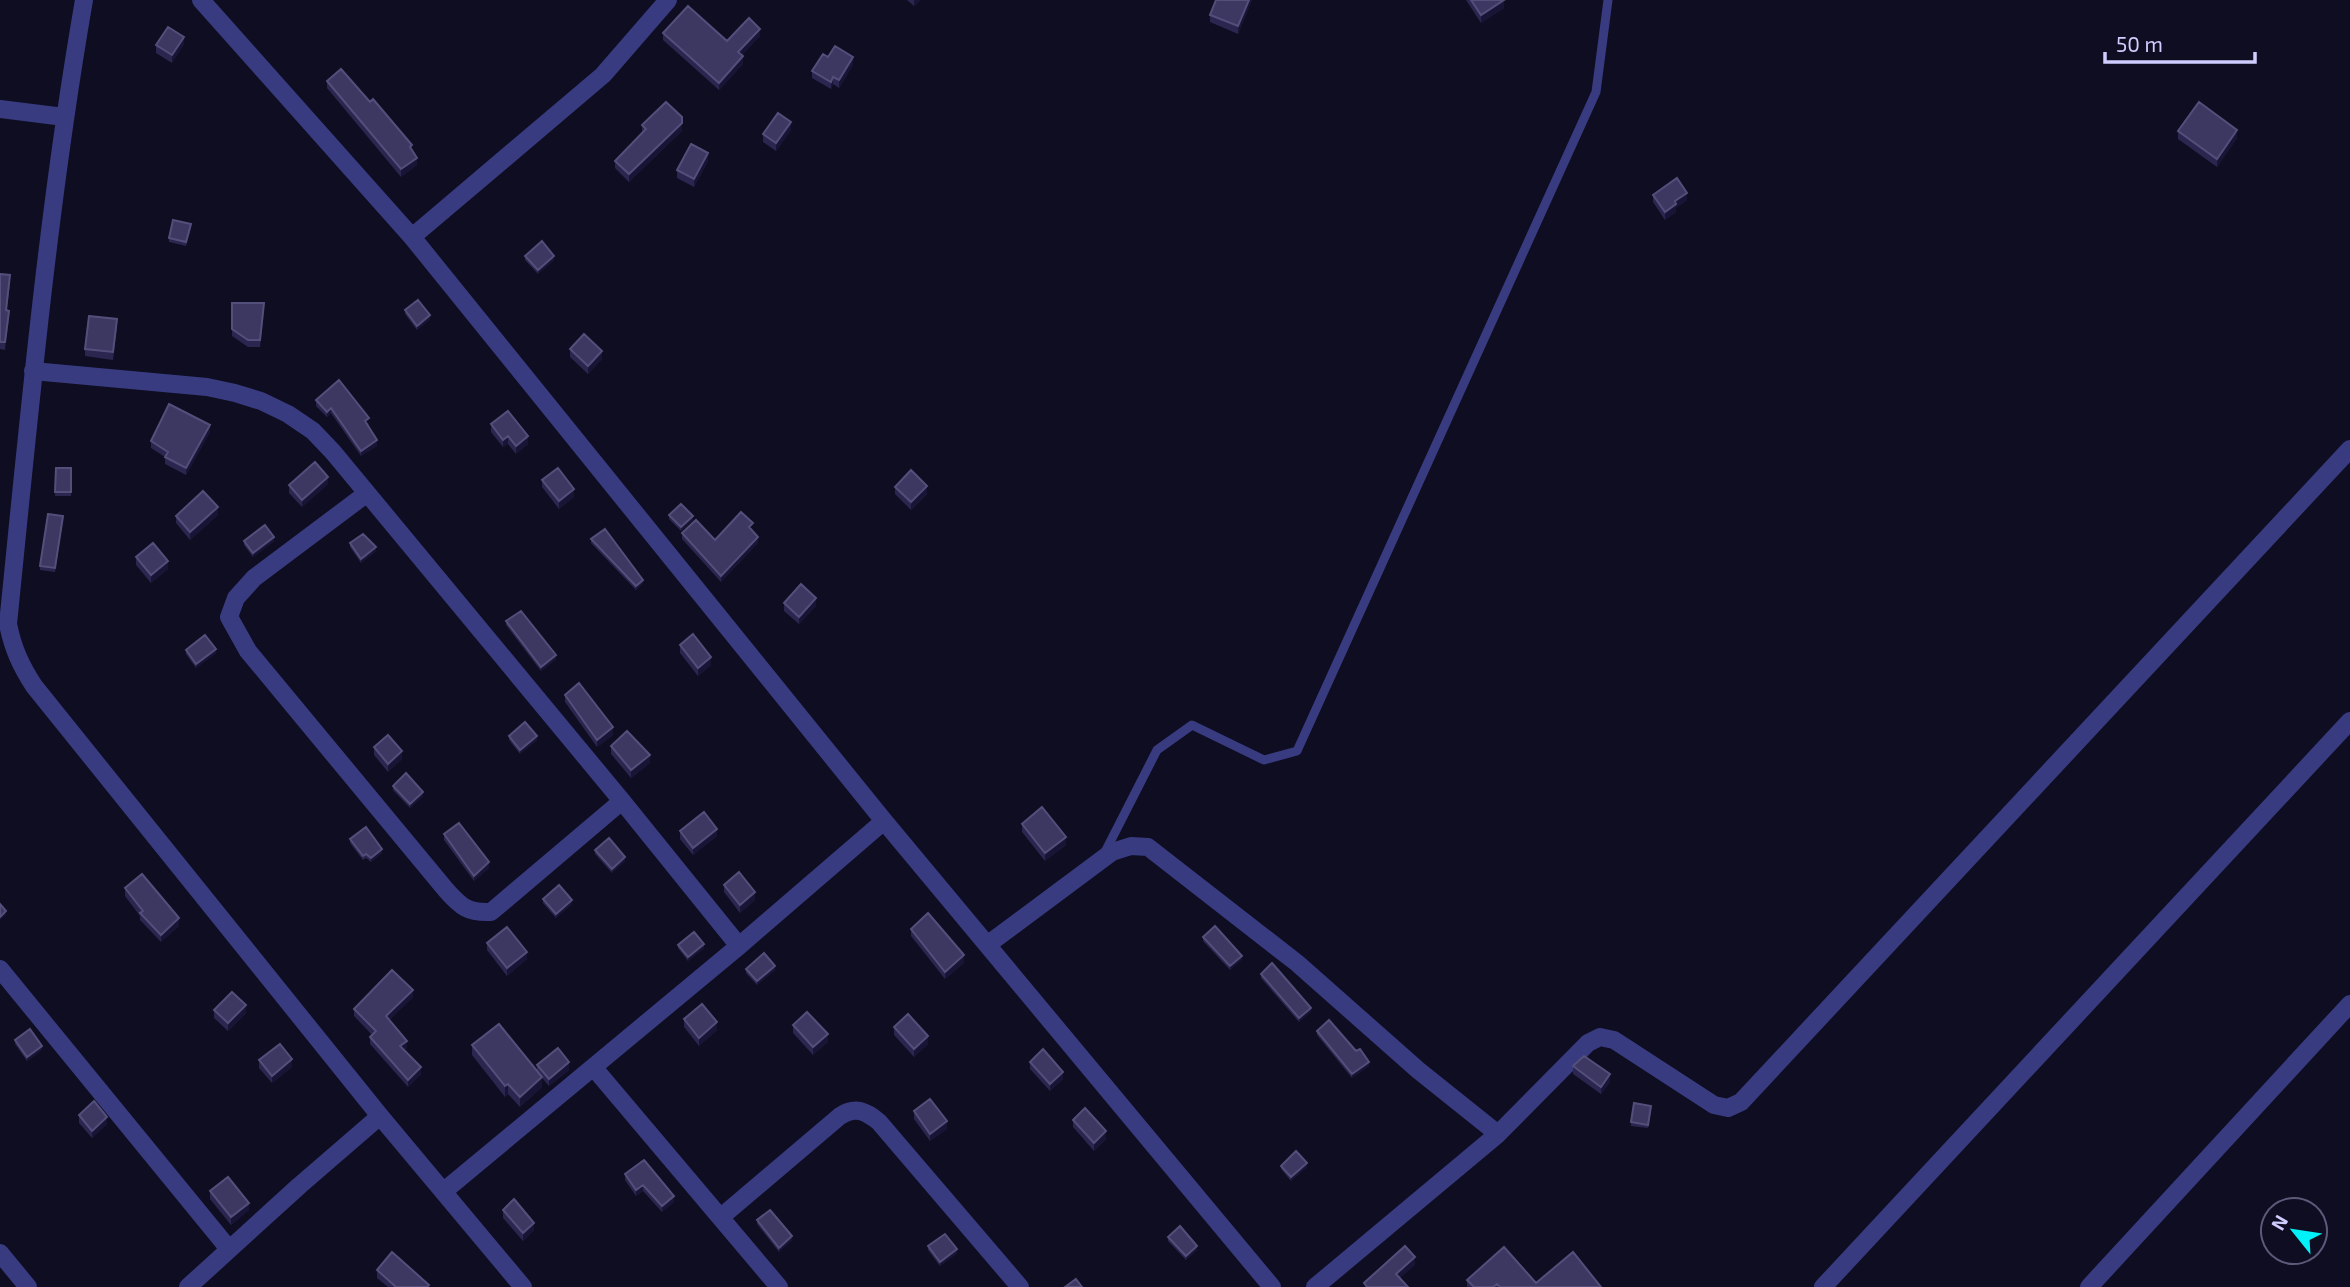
<svg xmlns="http://www.w3.org/2000/svg" width="2350" height="1287" viewBox="0 0 2350 1287" font-family="'Exo 2',sans-serif">
<style>
.lines{fill:none;stroke-linecap:round;stroke-linejoin:round}
.lane{stroke:#383b80;stroke-width:9}
.street{stroke:#383b80;stroke-width:18}
.wall{fill:#2a264f}
.shaded-wall{fill:#181435}
.building{fill:#3c3862;stroke:#534f7b;stroke-width:2}
</style>
<rect width="100%" height="100%" fill="#0f0d21"/>
<g class="lines">
<!-- lane -->
<path class="lane" d="M 1105,852 L 1157,750 L 1192,725 L 1264,760 L 1297,751 L 1596,92 L 1608,0"/>
<!-- street -->
<path class="street" d="M 84,0 C 48,207 29,416 8,624 C 13,649 21,666 34,686 L 380,1116 L 523,1287
M 201,0 L 412,237 L 884,821 L 1272,1287
M 0,109 L 64,117
M 412,237 L 603,75 L 668,0
M 33,371 L 207,387 L 235,393 L 261,401 L 288,414 L 313,431 L 333,452 L 622,801 L 739,946
M 366,494 L 254,578 L 236,598 L 229,617 L 248,651 L 446,890 C 461,907 468,913 491,912 L 622,801
M 987,945 L 1112,852 L 1131,846 L 1148,847 L 1297,963 L 1418,1070 L 1498,1134 L 1315,1287
M 0,969 L 229,1249
M 594,1068 L 779,1287
M 1498,1134 L 1588,1043 L 1600,1037 L 1614,1040 L 1714,1105 L 1728,1108 L 1741,1102 L 2350,449
M 444,1191 L 739,946 L 884,821
M 721,1217 L 840,1116 C 855,1106 866,1111 879,1122 L 1020,1287
M 0,1253 L 28,1287
M 188,1287 L 299,1186 L 380,1116
M 1823,1287 L 2350,721
M 2089,1287 L 2350,1004"/>
</g>
<!-- wall -->
<path class="wall" d="M 907,0 L 920,0 L 914,6 Z
M 1252,0 L 1238,34 L 1210,22 L 1210,15 Z
M 1466,0 L 1504,0 L 1504,8 L 1481,23 Z
M 663,33 L 727,41 L 760,36 L 742,55 L 743,64 L 719,90 L 663,40 Z
M 184,44 L 172,63 L 156,53 L 156,45 Z
M 853,65 L 839,88 L 833,84 L 831,89 L 812,78 L 812,71 Z
M 327,81 L 412,150 L 417,165 L 401,177 L 327,88 Z
M 642,125 L 682,131 L 629,182 L 615,168 L 615,161 L 642,133 Z
M 791,130 L 776,151 L 763,142 L 763,134 Z
M 2178,131 L 2237,138 L 2217,167 L 2178,139 Z
M 708,161 L 694,187 L 677,178 L 677,170 Z
M 1653,195 L 1687,200 L 1676,208 L 1676,212 L 1665,220 L 1653,202 Z
M 191,228 L 186,246 L 169,242 L 169,238 Z
M 525,256 L 554,260 L 538,274 L 525,260 Z
M 0,274 L 10,282 L 7,310 L 9,318 L 5,350 L 0,349 Z
M 232,303 L 264,311 L 260,347 L 248,347 L 232,336 Z
M 405,310 L 430,319 L 417,330 L 405,314 Z
M 117,327 L 113,360 L 85,356 L 85,349 Z
M 570,349 L 602,359 L 588,374 L 570,357 Z
M 316,400 L 369,424 L 367,425 L 377,446 L 361,456 L 331,413 L 327,417 L 316,406 Z
M 491,424 L 528,444 L 516,454 L 508,444 L 503,447 L 491,432 Z
M 210,432 L 186,475 L 165,464 L 165,457 L 151,448 L 151,441 Z
M 56,468 L 71,468 L 71,496 L 55,496 Z
M 542,480 L 574,497 L 559,509 L 542,487 Z
M 328,484 L 302,507 L 289,493 L 289,485 Z
M 895,487 L 927,494 L 911,510 L 895,494 Z
M 218,515 L 190,540 L 176,523 L 176,516 Z
M 669,515 L 693,520 L 681,531 L 669,519 Z
M 63,520 L 55,572 L 40,570 L 40,566 Z
M 753,529 L 751,530 L 758,543 L 721,582 L 682,539 L 682,533 L 715,540 Z
M 591,539 L 643,583 L 636,590 L 591,543 Z
M 244,541 L 274,541 L 253,557 L 244,545 Z
M 350,543 L 376,551 L 361,563 L 350,547 Z
M 136,557 L 168,569 L 151,583 L 136,565 Z
M 784,603 L 816,606 L 799,624 L 784,611 Z
M 506,621 L 556,659 L 541,671 L 506,625 Z
M 680,645 L 711,665 L 698,676 L 680,653 Z
M 186,650 L 216,653 L 196,668 L 186,654 Z
M 565,695 L 613,735 L 597,747 L 565,702 Z
M 509,736 L 537,740 L 520,754 L 509,740 Z
M 611,746 L 650,763 L 631,778 L 611,754 Z
M 374,747 L 402,759 L 388,772 L 374,755 Z
M 393,786 L 423,796 L 410,808 L 393,790 Z
M 1022,824 L 1066,845 L 1045,861 L 1022,832 Z
M 680,831 L 717,836 L 693,855 L 680,839 Z
M 444,834 L 489,868 L 474,881 L 444,840 Z
M 350,839 L 382,853 L 371,862 L 366,858 L 363,860 L 350,843 Z
M 595,850 L 625,861 L 612,873 L 595,854 Z
M 724,885 L 755,900 L 740,913 L 724,892 Z
M 125,888 L 179,926 L 161,942 L 140,920 L 140,916 L 125,896 Z
M 543,899 L 572,904 L 556,918 L 543,903 Z
M 911,929 L 964,963 L 945,979 L 911,936 Z
M 1203,937 L 1242,959 L 1230,970 L 1203,941 Z
M 487,943 L 527,959 L 507,976 L 487,950 Z
M 678,945 L 704,948 L 688,961 L 678,948 Z
M 746,969 L 775,970 L 757,985 L 746,973 Z
M 1261,974 L 1311,1011 L 1299,1022 L 1261,978 Z
M 413,997 L 389,1020 L 407,1048 L 404,1050 L 421,1074 L 408,1087 L 370,1044 L 370,1037 L 372,1035 L 354,1016 L 354,1009 Z
M 214,1010 L 246,1013 L 228,1031 L 214,1018 Z
M 684,1019 L 717,1030 L 699,1046 L 684,1027 Z
M 793,1025 L 828,1042 L 813,1055 L 793,1033 Z
M 894,1027 L 928,1044 L 914,1057 L 894,1035 Z
M 1317,1031 L 1369,1066 L 1352,1078 L 1317,1035 Z
M 15,1040 L 42,1050 L 27,1061 L 15,1044 Z
M 472,1045 L 537,1072 L 537,1065 L 569,1070 L 549,1086 L 542,1078 L 542,1087 L 520,1107 L 508,1094 L 505,1097 L 472,1055 Z
M 259,1060 L 292,1067 L 272,1083 L 259,1068 Z
M 1030,1062 L 1063,1079 L 1050,1091 L 1030,1069 Z
M 1573,1066 L 1610,1082 L 1601,1094 L 1573,1074 Z
M 1651,1110 L 1648,1128 L 1631,1126 L 1631,1122 Z
M 914,1111 L 947,1129 L 930,1141 L 914,1119 Z
M 79,1115 L 107,1124 L 92,1138 L 79,1123 Z
M 1073,1120 L 1106,1139 L 1094,1151 L 1073,1127 Z
M 1281,1166 L 1307,1167 L 1291,1181 L 1281,1169 Z
M 625,1174 L 674,1202 L 662,1212 L 643,1191 L 636,1196 L 625,1180 Z
M 210,1191 L 249,1210 L 231,1225 L 210,1199 Z
M 503,1210 L 534,1230 L 523,1241 L 503,1218 Z
M 757,1220 L 792,1240 L 779,1252 L 757,1224 Z
M 1168,1237 L 1197,1250 L 1186,1260 L 1168,1241 Z
M 928,1246 L 957,1253 L 940,1266 L 928,1250 Z
M 377,1270 L 429,1287 L 388,1287 L 377,1278 Z
M 1467,1280 L 1536,1283 L 1601,1287 L 1467,1287 Z"/>
<!-- shaded-wall -->
<path class="shaded-wall" d="M 914,0 L 920,0 L 914,6 Z
M 1249,0 L 1252,0 L 1238,34 L 1238,26 Z
M 1504,0 L 1504,8 L 1481,23 L 1481,15 Z
M 760,29 L 760,36 L 738,59 L 738,52 Z
M 184,37 L 184,44 L 172,63 L 172,55 Z
M 743,56 L 743,64 L 719,90 L 719,83 Z
M 853,57 L 853,65 L 839,88 L 839,80 Z
M 833,77 L 833,84 L 831,89 L 831,82 Z
M 791,122 L 791,130 L 776,151 L 776,143 Z
M 682,123 L 682,131 L 629,182 L 629,174 Z
M 2237,130 L 2237,138 L 2217,167 L 2217,159 Z
M 708,153 L 708,161 L 694,187 L 694,179 Z
M 417,158 L 417,165 L 401,177 L 401,169 Z
M 1687,193 L 1687,200 L 1676,208 L 1676,212 L 1665,220 L 1665,212 L 1675,201 Z
M 554,256 L 554,260 L 538,274 L 538,270 Z
M 9,311 L 9,318 L 5,350 L 5,342 Z
M 430,315 L 430,319 L 417,330 L 417,326 Z
M 602,351 L 602,359 L 588,374 L 588,366 Z
M 331,408 L 331,413 L 327,417 L 327,412 Z
M 210,425 L 210,432 L 186,475 L 186,468 Z
M 508,436 L 508,444 L 503,447 L 503,440 Z
M 528,436 L 528,444 L 516,454 L 516,446 Z
M 377,440 L 377,446 L 361,456 L 361,451 Z
M 328,477 L 328,484 L 302,507 L 302,500 Z
M 927,486 L 927,494 L 911,510 L 911,502 Z
M 574,489 L 574,497 L 559,509 L 559,501 Z
M 218,507 L 218,515 L 190,540 L 190,532 Z
M 693,516 L 693,520 L 681,531 L 681,527 Z
M 274,537 L 274,541 L 253,557 L 253,553 Z
M 758,537 L 758,543 L 721,582 L 721,576 Z
M 376,547 L 376,551 L 361,563 L 361,559 Z
M 168,561 L 168,569 L 151,583 L 151,575 Z
M 643,580 L 643,583 L 636,590 L 636,586 Z
M 816,598 L 816,606 L 799,624 L 799,617 Z
M 216,649 L 216,653 L 196,668 L 196,664 Z
M 556,655 L 556,659 L 541,671 L 541,667 Z
M 711,657 L 711,665 L 698,676 L 698,668 Z
M 613,727 L 613,735 L 597,747 L 597,740 Z
M 537,736 L 537,740 L 520,754 L 520,750 Z
M 402,751 L 402,759 L 388,772 L 388,764 Z
M 650,755 L 650,763 L 631,778 L 631,770 Z
M 423,792 L 423,796 L 410,808 L 410,804 Z
M 717,829 L 717,836 L 693,855 L 693,848 Z
M 1066,837 L 1066,845 L 1045,861 L 1045,853 Z
M 382,849 L 382,853 L 371,862 L 371,858 Z
M 625,857 L 625,861 L 612,873 L 612,869 Z
M 489,862 L 489,868 L 474,881 L 474,876 Z
M 755,892 L 755,900 L 740,913 L 740,905 Z
M 572,900 L 572,904 L 556,918 L 556,914 Z
M 6,911 L 6,915 L 0,920 L 0,917 Z
M 179,918 L 179,926 L 161,942 L 161,935 Z
M 704,944 L 704,948 L 688,961 L 688,957 Z
M 527,952 L 527,959 L 507,976 L 507,968 Z
M 964,955 L 964,963 L 945,979 L 945,972 Z
M 1242,956 L 1242,959 L 1230,970 L 1230,966 Z
M 775,966 L 775,970 L 757,985 L 757,981 Z
M 413,990 L 413,997 L 386,1024 L 386,1016 Z
M 246,1005 L 246,1013 L 228,1031 L 228,1023 Z
M 1311,1008 L 1311,1011 L 1299,1022 L 1299,1018 Z
M 717,1022 L 717,1030 L 699,1046 L 699,1038 Z
M 828,1034 L 828,1042 L 813,1055 L 813,1047 Z
M 928,1036 L 928,1044 L 914,1057 L 914,1049 Z
M 407,1041 L 407,1048 L 400,1053 L 400,1046 Z
M 42,1046 L 42,1050 L 27,1061 L 27,1057 Z
M 292,1059 L 292,1067 L 272,1083 L 272,1076 Z
M 569,1062 L 569,1070 L 549,1086 L 549,1079 Z
M 1369,1062 L 1369,1066 L 1352,1078 L 1352,1074 Z
M 421,1067 L 421,1074 L 408,1087 L 408,1080 Z
M 1063,1072 L 1063,1079 L 1050,1091 L 1050,1084 Z
M 1610,1074 L 1610,1082 L 1601,1094 L 1601,1087 Z
M 542,1077 L 542,1087 L 520,1107 L 520,1097 Z
M 508,1084 L 508,1094 L 505,1097 L 505,1086 Z
M 107,1117 L 107,1124 L 92,1138 L 92,1131 Z
M 947,1121 L 947,1129 L 930,1141 L 930,1134 Z
M 1106,1131 L 1106,1139 L 1094,1151 L 1094,1143 Z
M 1307,1163 L 1307,1167 L 1291,1181 L 1291,1177 Z
M 643,1185 L 643,1191 L 636,1196 L 636,1190 Z
M 674,1196 L 674,1202 L 662,1212 L 662,1206 Z
M 249,1203 L 249,1210 L 231,1225 L 231,1217 Z
M 534,1223 L 534,1230 L 523,1241 L 523,1233 Z
M 792,1236 L 792,1240 L 779,1252 L 779,1248 Z
M 1197,1246 L 1197,1250 L 1186,1260 L 1186,1256 Z
M 957,1249 L 957,1253 L 940,1266 L 940,1262 Z
M 1415,1257 L 1415,1265 L 1396,1282 L 1396,1274 Z"/>
<!-- building -->
<path class="building" d="M 1216,0 L 1249,0 L 1238,26 L 1210,15 Z
M 1471,0 L 1504,0 L 1481,15 Z
M 688,6 L 727,41 L 749,18 L 760,29 L 738,52 L 743,56 L 719,83 L 663,33 Z
M 168,27 L 184,37 L 172,55 L 156,45 Z
M 835,46 L 853,57 L 839,80 L 833,77 L 831,82 L 812,71 L 823,54 L 828,57 Z
M 341,69 L 370,102 L 373,99 L 412,145 L 410,147 L 417,158 L 401,169 L 327,81 Z
M 666,102 L 682,117 L 682,123 L 629,174 L 615,161 L 646,129 L 642,125 Z
M 2199,102 L 2237,130 L 2217,159 L 2178,131 Z
M 778,113 L 791,122 L 776,143 L 763,134 Z
M 691,144 L 708,153 L 694,179 L 677,170 Z
M 1677,178 L 1687,193 L 1675,201 L 1676,204 L 1665,212 L 1653,195 Z
M 173,220 L 191,224 L 186,242 L 169,238 Z
M 542,241 L 554,256 L 538,270 L 525,256 Z
M 0,274 L 10,275 L 6,310 L 9,311 L 5,342 L 0,342 Z
M 418,300 L 430,315 L 417,326 L 405,310 Z
M 232,303 L 264,303 L 260,340 L 248,340 L 232,329 Z
M 89,316 L 117,319 L 113,352 L 85,349 Z
M 584,334 L 602,351 L 588,366 L 570,349 Z
M 339,380 L 369,418 L 365,421 L 377,440 L 361,451 L 331,408 L 327,412 L 316,400 Z
M 169,404 L 210,425 L 186,468 L 165,457 L 168,452 L 151,441 Z
M 508,411 L 528,436 L 516,446 L 508,436 L 503,440 L 491,424 Z
M 315,462 L 328,477 L 302,500 L 289,485 Z
M 56,468 L 71,468 L 71,492 L 55,492 Z
M 558,468 L 574,489 L 559,501 L 542,480 Z
M 911,470 L 927,486 L 911,502 L 895,487 Z
M 203,491 L 218,507 L 190,532 L 176,516 Z
M 681,504 L 693,516 L 681,527 L 669,515 Z
M 741,512 L 753,523 L 749,527 L 758,537 L 721,576 L 682,533 L 696,520 L 715,540 Z
M 48,514 L 63,516 L 55,568 L 40,566 Z
M 265,525 L 274,537 L 253,553 L 244,541 Z
M 605,529 L 643,580 L 636,586 L 591,539 Z
M 363,534 L 376,547 L 361,559 L 350,543 Z
M 153,543 L 168,561 L 151,575 L 136,557 Z
M 801,584 L 816,598 L 799,617 L 784,603 Z
M 521,611 L 556,655 L 541,667 L 506,621 Z
M 693,634 L 711,657 L 698,668 L 680,645 Z
M 205,635 L 216,649 L 196,664 L 186,650 Z
M 579,683 L 613,727 L 597,740 L 565,695 Z
M 525,722 L 537,736 L 520,750 L 509,736 Z
M 627,731 L 650,755 L 631,770 L 611,746 Z
M 388,735 L 402,751 L 388,764 L 374,747 Z
M 406,773 L 423,792 L 410,804 L 393,786 Z
M 1042,807 L 1066,837 L 1045,853 L 1022,824 Z
M 704,812 L 717,829 L 693,848 L 680,831 Z
M 459,823 L 489,862 L 474,876 L 444,834 Z
M 366,827 L 382,849 L 371,858 L 366,854 L 363,856 L 350,839 Z
M 609,838 L 625,857 L 612,869 L 595,850 Z
M 739,872 L 755,892 L 740,905 L 724,885 Z
M 142,874 L 179,918 L 161,935 L 140,913 L 143,911 L 125,888 Z
M 559,885 L 572,900 L 556,914 L 543,899 Z
M 0,904 L 6,911 L 0,917 Z
M 928,913 L 964,955 L 945,972 L 911,929 Z
M 1215,926 L 1242,956 L 1230,966 L 1203,937 Z
M 507,927 L 527,952 L 507,968 L 487,943 Z
M 694,932 L 704,944 L 688,957 L 678,945 Z
M 764,953 L 775,966 L 757,981 L 746,969 Z
M 1272,963 L 1311,1008 L 1299,1018 L 1261,974 Z
M 392,970 L 413,990 L 386,1016 L 407,1041 L 400,1046 L 421,1067 L 408,1080 L 370,1037 L 376,1031 L 354,1009 Z
M 232,992 L 246,1005 L 228,1023 L 214,1010 Z
M 702,1004 L 717,1022 L 699,1038 L 684,1019 Z
M 807,1012 L 828,1034 L 813,1047 L 793,1025 Z
M 908,1014 L 928,1036 L 914,1049 L 894,1027 Z
M 1329,1020 L 1356,1051 L 1360,1049 L 1369,1062 L 1352,1074 L 1317,1031 Z
M 499,1024 L 542,1077 L 520,1097 L 508,1084 L 505,1086 L 472,1045 Z
M 30,1029 L 42,1046 L 27,1057 L 15,1040 Z
M 280,1044 L 292,1059 L 272,1076 L 259,1060 Z
M 558,1048 L 569,1062 L 549,1079 L 537,1065 Z
M 1043,1049 L 1063,1072 L 1050,1084 L 1030,1062 Z
M 1584,1056 L 1610,1074 L 1601,1087 L 1573,1066 Z
M 930,1099 L 947,1121 L 930,1134 L 914,1111 Z
M 94,1101 L 107,1117 L 92,1131 L 79,1115 Z
M 1634,1103 L 1651,1106 L 1648,1125 L 1631,1122 Z
M 1085,1108 L 1106,1131 L 1094,1143 L 1073,1120 Z
M 1296,1151 L 1307,1163 L 1291,1177 L 1281,1166 Z
M 644,1160 L 674,1196 L 662,1206 L 643,1185 L 636,1190 L 625,1174 Z
M 228,1177 L 249,1203 L 231,1217 L 210,1191 Z
M 514,1199 L 534,1223 L 523,1233 L 503,1210 Z
M 770,1210 L 792,1236 L 779,1248 L 757,1220 Z
M 1180,1226 L 1197,1246 L 1186,1256 L 1168,1237 Z
M 945,1234 L 957,1249 L 940,1262 L 928,1246 Z
M 1405,1246 L 1415,1257 L 1396,1274 L 1408,1287 L 1367,1287 L 1364,1283 Z
M 1504,1247 L 1536,1283 L 1573,1252 L 1601,1287 L 1500,1287 L 1497,1284 L 1493,1287 L 1474,1287 L 1467,1280 Z
M 392,1252 L 429,1285 L 427,1287 L 396,1287 L 377,1270 Z
M 1076,1279 L 1082,1287 L 1065,1287 Z"/>
<!-- north arrow -->
<g transform="translate(2294 1231) rotate(300)"><circle r="33" fill="#0f0d21" stroke="#5c5a7a" stroke-width="2"/>
<path d="M0-5L12 26L0 18L-12 26Z" fill="#00f1f7"/>
<text y="-10" font-size="19" font-weight="bold" text-anchor="middle" fill="#cfcdff">N</text>
</g>
<!-- scale -->
<path d="M2105 52v10h150v-10" fill="none" stroke="#cfcdff" stroke-width="3.5"/>
<text x="2116" y="52" font-size="21" fill="#cfcdff" stroke="#0f0d21" stroke-width="5" paint-order="stroke">50 m</text>
</svg>
